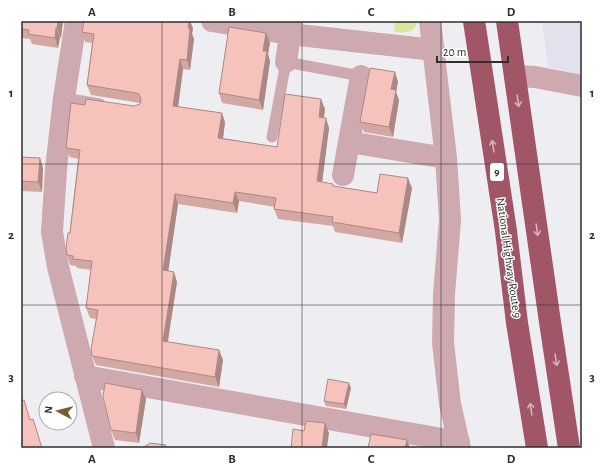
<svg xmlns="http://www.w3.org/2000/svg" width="603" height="469" viewBox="0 0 603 469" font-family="'Alegreya Sans',sans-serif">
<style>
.built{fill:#e1e2ee}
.green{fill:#dae69b}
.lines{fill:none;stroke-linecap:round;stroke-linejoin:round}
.lane{stroke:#cea9b0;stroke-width:11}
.street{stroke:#cea9b0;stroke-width:22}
.highway{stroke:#a15668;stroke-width:22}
.wall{fill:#d4a8a2}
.shaded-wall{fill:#ac8884}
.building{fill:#f6c3bc;stroke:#ac8884}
.oneway{stroke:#d5b3bb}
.grid{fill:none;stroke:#2e2e2f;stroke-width:1;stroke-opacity:0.55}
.labels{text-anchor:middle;stroke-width:3;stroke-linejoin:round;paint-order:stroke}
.shield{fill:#fff;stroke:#6d6d6d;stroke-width:1}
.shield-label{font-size:11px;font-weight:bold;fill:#2e2e2f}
.street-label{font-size:12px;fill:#2e2e2f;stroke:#fff}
.neatline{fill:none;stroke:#2e2e2f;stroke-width:1.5}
.grid-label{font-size:13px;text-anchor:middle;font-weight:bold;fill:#2e2e2f}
</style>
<rect width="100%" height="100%" fill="#eeeef2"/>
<!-- built -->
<path class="built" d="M 542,21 L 582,21 L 582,75 L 548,67 Z"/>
<!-- green -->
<path class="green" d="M 394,21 L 417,21 C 416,33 405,33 395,32 Z"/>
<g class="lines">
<!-- lane -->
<path class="lane" d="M 64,98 L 100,104
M 272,137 L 286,62 L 361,76"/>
<!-- street -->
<path class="street" d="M 76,21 L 64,98 L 56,169 L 52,232 L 58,267 L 104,448
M 212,21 L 290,34 L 434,50
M 430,21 L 446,158 L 450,220 L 444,294 L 443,343 L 450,404 L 460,448
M 286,62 L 292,21
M 361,76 L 349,142 L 446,158
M 515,76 L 535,77 L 582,86
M 343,175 L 349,142
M 85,376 L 459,442"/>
<!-- highway -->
<path class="highway" d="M 474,21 L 506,231 L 517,323 L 537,448
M 507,21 L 550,322 L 569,448"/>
</g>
<!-- wall -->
<path class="wall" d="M 21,21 L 63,21 L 61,38 L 60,37 L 58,48 L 32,44 L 30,39 L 21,38 Z
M 193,28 L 192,34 L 194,39 L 190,70 L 183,69 L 178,106 L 225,122 L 223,138 L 277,147 L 325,109 L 324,118 L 329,128 L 322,182 L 334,186 L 377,193 L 412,188 L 402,243 L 335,232 L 333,226 L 278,219 L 274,209 L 275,207 L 239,201 L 237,213 L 178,204 L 168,271 L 177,282 L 168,342 L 219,350 L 223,360 L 219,387 L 96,365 L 92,356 L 96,319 L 90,318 L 86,308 L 91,270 L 77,268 L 76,266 L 70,265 L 67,255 L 78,159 L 70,157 L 66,148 L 85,105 L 134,106 L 140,104 L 140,103 L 91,95 L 87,85 L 92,43 L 85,42 L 82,32 Z
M 266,33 L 270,43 L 268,54 L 270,61 L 263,110 L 222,103 L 219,93 Z
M 395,72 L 398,82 L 396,92 L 399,100 L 393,137 L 364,132 L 360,122 Z
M 21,157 L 40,158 L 43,168 L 42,192 L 21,191 Z
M 351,388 L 346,409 L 326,406 L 324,401 Z
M 146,399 L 139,443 L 115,440 L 111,430 Z"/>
<!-- shaded-wall -->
<path class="shaded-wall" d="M 58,21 L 63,21 L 61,38 L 57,28 Z
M 189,21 L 190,21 L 193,28 L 192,34 L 194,39 L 190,70 L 187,60 Z
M 56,28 L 60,37 L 58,48 L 55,38 Z
M 266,33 L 270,43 L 268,54 L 270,61 L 263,110 L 259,100 L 263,51 Z
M 180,59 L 183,69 L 177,115 L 173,106 Z
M 395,72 L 398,82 L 396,92 L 399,100 L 393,137 L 389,127 L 391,89 Z
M 321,99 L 325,109 L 322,127 L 319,117 Z
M 222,113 L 225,122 L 222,147 L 218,138 Z
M 326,118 L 329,128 L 321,191 L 317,181 Z
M 40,158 L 43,168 L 42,192 L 38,182 Z
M 408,178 L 412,188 L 402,243 L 399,233 Z
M 235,192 L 239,201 L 237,213 L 233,203 Z
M 175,194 L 178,204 L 167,280 L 163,270 Z
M 174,272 L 177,282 L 166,351 L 163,341 Z
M 219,350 L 223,360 L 219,387 L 215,377 Z
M 349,383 L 351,388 L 346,409 L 344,404 Z
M 142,390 L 146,399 L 139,443 L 136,433 Z
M 325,423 L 329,433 L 327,448 L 322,448 Z
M 407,440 L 410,448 L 405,448 Z"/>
<!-- building -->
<path class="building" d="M 21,21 L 58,21 L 57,28 L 56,28 L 55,38 L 28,34 L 29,30 L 21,29 Z
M 84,21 L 189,21 L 188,28 L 190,29 L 187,60 L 180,59 L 173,106 L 222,113 L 218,138 L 277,147 L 285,94 L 321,99 L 319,117 L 326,118 L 317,181 L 333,184 L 333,186 L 377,193 L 380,174 L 408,178 L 399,233 L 332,222 L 333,217 L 274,209 L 276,198 L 235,192 L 233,203 L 175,194 L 163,270 L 174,272 L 163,341 L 219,350 L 215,377 L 92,356 L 91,349 L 98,310 L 86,308 L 92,261 L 73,259 L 73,256 L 67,255 L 66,248 L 68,233 L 70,233 L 80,150 L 66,148 L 71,103 L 85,105 L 86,99 L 134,106 L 140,104 L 141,100 L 139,94 L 136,93 L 87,85 L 94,34 L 82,32 Z
M 229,27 L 266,33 L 263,51 L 267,51 L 259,100 L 219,93 Z
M 370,68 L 395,72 L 391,89 L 396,90 L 389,127 L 360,122 Z
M 21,157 L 40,158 L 38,182 L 21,181 Z
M 328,379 L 349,383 L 344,404 L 324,401 Z
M 105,383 L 142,390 L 136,433 L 111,430 L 103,397 Z
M 24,400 L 30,420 L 33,419 L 42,448 L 21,448 L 21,401 Z
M 306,421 L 325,423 L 322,448 L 291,448 L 293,429 L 304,431 Z
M 371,434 L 407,440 L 405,448 L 368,448 Z
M 150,443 L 166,445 L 165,448 L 142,448 Z"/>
<!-- one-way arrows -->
<defs><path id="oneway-shaft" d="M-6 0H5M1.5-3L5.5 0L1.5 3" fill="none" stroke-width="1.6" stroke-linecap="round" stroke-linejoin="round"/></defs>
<g class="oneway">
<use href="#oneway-shaft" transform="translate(518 101) rotate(82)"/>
<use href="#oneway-shaft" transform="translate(493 146) rotate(-99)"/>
<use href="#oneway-shaft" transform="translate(537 230) rotate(82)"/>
<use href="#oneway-shaft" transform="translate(556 360) rotate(81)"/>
<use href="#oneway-shaft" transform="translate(531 409) rotate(-99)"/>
</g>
<!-- grid -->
<path class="grid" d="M 162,21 L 162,448M 302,21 L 302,448M 441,21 L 441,448M 21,164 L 582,164M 21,305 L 582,305"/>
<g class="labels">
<!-- shield labels -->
<rect class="shield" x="490" y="163" width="14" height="18" rx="3"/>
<g class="shield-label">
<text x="497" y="176">9</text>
</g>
<!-- street labels -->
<g class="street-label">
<text transform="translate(509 258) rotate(82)" y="4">National Highway Route 9</text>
</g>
</g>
<!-- border -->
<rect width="603" height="469" fill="none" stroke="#ffffff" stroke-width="44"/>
<!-- north arrow -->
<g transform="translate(58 411) rotate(277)"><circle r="19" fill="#ffffff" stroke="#ababac"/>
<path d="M0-3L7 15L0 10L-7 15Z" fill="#7b5c31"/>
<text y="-6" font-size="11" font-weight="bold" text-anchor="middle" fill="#2e2e2f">N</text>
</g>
<!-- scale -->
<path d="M437 56v6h71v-6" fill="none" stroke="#2e2e2f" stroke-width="2"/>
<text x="443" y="56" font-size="12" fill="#2e2e2f" stroke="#ffffff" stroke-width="3" paint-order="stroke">20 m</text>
<rect x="22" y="22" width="559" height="425" class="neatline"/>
<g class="grid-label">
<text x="92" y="16">A</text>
<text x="232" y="16">B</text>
<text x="371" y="16">C</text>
<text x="511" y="16">D</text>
<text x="11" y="97">1</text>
<text x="592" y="97">1</text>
<text x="11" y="239">2</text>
<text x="592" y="239">2</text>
<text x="11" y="381">3</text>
<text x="592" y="381">3</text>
<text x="92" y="463">A</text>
<text x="232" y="463">B</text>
<text x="371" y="463">C</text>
<text x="511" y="463">D</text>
</g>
</svg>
